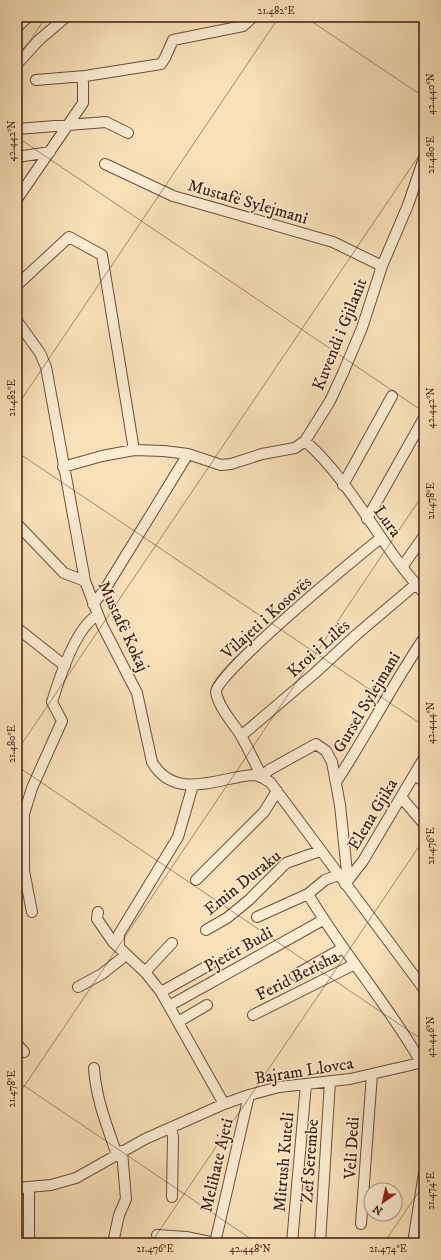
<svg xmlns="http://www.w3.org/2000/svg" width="441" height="1260" viewBox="0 0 441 1260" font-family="'IM FELL DW Pica',serif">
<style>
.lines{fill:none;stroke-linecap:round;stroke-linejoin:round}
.minor-casing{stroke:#6d4e3a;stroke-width:12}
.minor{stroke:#faecd2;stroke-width:10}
.ticks{fill:none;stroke:#3f1d10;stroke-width:1;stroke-opacity:0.45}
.labels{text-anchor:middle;stroke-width:3;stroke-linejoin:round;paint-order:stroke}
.street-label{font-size:17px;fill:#3f1d10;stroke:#faecd2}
.neatline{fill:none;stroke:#3f1d10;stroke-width:1.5}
.ticks-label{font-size:10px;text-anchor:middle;fill:#3f1d10}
</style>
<rect width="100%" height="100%" fill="#f8e1b9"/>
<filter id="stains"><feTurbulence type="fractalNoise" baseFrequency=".005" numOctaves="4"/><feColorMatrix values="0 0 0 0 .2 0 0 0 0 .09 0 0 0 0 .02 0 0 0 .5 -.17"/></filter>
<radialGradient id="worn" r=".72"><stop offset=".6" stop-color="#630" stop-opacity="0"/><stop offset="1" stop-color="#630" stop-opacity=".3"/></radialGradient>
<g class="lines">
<defs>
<path id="minor" d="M 17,27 L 28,17
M 17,64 L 39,40 L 66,17
M 36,80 L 85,76
M 17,129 L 106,122 L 128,133
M 17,157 L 50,152
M 105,164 L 173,196 L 333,242 L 382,266
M 17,199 L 83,103 L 83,81 L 85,76 L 161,64 L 165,58 L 173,40 L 243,26 L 253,17
M 17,285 L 69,237 L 102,255 L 134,450
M 17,321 L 40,353 L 46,367 L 85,581 L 102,625 L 137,693 L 152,762 C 175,802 220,777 253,775 C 259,775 264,779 270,782 L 424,989
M 305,441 C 353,483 380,546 424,593
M 63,467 L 102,456 L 134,450 L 164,451 L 188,454 L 221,465 L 231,464 L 262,454 L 295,448 L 305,441 L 330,401 L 343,373 L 362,328 L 382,266 L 408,205 L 424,158
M 343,485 L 392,396
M 367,519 L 424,418
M 17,524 L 64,573 L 85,581
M 402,567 L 424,536
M 93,604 L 104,591 L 188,454
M 17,628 L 65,666
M 241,736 L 315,673 L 356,635 L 416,584
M 414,775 L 424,781
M 336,782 C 367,735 392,685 424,638
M 401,797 L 424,824
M 17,809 L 24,814 L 24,871 L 32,912
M 24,814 L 32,788 L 62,721 L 52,702 C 59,679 76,626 98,615
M 196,880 L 264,812 L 277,791
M 345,884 L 347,872 L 340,805 L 332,762 L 326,751 L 316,744 L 269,770 L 262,777 C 255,763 248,748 240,734 C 232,722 218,706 216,692 C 214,675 360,554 381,538
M 345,884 L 363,861 L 424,758
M 308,894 C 342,952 387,1003 421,1062
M 98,912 L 97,919 L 113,942 L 145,972 L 161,992 L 224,1104
M 257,917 L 308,894 L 325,880 L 338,875
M 206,930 L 227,918 L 249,900 L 286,863 L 320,851
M 119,947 L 119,934 L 178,837 L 193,785
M 145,972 L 172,943
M 295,975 L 343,948
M 78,987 L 102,974 L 126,955
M 161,992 L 211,964
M 169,1006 L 323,920
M 253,1015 L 355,964
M 178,1022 L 207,1005
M 17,1044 L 24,1052
M 94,1068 C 96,1099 107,1126 117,1155
M 171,1128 L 173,1137 L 172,1197
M 17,1188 L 51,1185 L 76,1178 L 145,1139 L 224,1104 L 249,1095 L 279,1087 L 350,1079 L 424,1062
M 361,1224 L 372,1074
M 157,1235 L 186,1237 L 215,1243
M 29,1243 L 29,1187
M 113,1243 L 119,1215 L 126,1199 L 122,1151
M 215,1243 L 249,1095
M 292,1243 L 306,1084
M 320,1243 L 330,1082
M 413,1243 L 424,1173"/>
</defs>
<!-- minor casing -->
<use href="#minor" class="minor-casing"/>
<!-- minor -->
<use href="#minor" class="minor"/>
</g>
<!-- ticks -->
<path class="ticks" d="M 305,17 L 424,97M 17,60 L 46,17M 17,137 L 424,412M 17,406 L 279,17M 17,452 L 424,726M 17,751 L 424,148M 17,766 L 424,1041M 17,1081 L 257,1243M 17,1097 L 424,493M 151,1243 L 424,839M 384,1243 L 424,1184"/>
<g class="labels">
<!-- street labels -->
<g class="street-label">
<text transform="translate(248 201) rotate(16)" y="6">Mustafë Sylejmani</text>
<text transform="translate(339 334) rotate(-68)" y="6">Kuvendi i Gjilanit</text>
<text transform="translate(388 521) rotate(54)" y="6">Lura</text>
<text transform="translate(266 617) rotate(-42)" y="6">Vilajeti i Kosovës</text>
<text transform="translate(124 626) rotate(65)" y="6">Mustafë Kokaj</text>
<text transform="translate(318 648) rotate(-42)" y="6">Kroi i Lilës</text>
<text transform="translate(366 702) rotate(-59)" y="6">Gursel Sylejmani</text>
<text transform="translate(372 814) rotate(-59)" y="6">Elena Gjika</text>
<text transform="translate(242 882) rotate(-39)" y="6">Emin Duraku</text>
<text transform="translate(238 949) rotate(-29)" y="6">Pjetër Budi</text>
<text transform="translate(297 975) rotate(-27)" y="6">Ferid Berisha</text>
<text transform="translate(304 1070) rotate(-9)" y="6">Bajram Llovca</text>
<text transform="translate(351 1148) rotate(-87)" y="6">Veli Dedi</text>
<text transform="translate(309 1161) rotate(-86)" y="6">Zef Serembe</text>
<text transform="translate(283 1162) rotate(-85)" y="6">Mitrush Kuteli</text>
<text transform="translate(216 1165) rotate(-77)" y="6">Melihate Ajeti</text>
</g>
</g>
<!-- margin -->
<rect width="441" height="1260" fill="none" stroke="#f8e1b9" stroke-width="44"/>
<!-- north arrow -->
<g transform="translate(383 1202) rotate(214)"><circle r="19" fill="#faecd2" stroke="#af9984"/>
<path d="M0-3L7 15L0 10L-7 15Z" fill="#8f2418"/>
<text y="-6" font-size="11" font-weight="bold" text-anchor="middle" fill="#3f1d10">N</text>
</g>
<rect x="22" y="22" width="397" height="1216" class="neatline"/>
<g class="ticks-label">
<text x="276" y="14">21.482°E</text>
<text transform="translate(430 94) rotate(-90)" y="4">42.440°N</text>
<text transform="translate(11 141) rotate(-90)" y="4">42.442°N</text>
<text transform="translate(430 155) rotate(-90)" y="4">21.480°E</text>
<text transform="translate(11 398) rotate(-90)" y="4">21.482°E</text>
<text transform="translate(430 408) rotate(-90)" y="4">42.442°N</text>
<text transform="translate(430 501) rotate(-90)" y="4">21.478°E</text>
<text transform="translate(430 723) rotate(-90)" y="4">42.444°N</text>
<text transform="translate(11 744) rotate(-90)" y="4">21.480°E</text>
<text transform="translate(430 846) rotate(-90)" y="4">21.476°E</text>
<text transform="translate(430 1037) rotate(-90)" y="4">42.446°N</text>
<text transform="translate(11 1089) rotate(-90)" y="4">21.478°E</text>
<text transform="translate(430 1191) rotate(-90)" y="4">21.474°E</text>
<text x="155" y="1252">21.476°E</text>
<text x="250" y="1252">42.448°N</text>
<text x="388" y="1252">21.474°E</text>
</g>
<rect width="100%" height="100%" filter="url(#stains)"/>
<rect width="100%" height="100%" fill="url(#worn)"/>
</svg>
